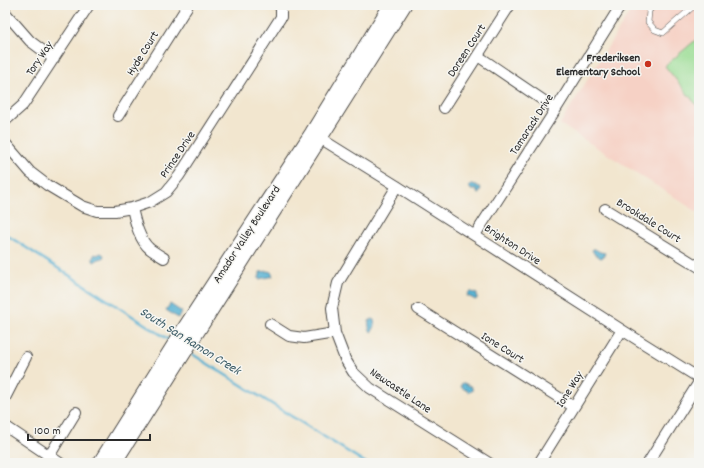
<svg xmlns="http://www.w3.org/2000/svg" width="704" height="468" viewBox="0 0 704 468" font-family="Dekko,sans-serif">
<style>
.built{fill:#f6d1c5}
.green{fill:#9bdd94;stroke:#638460}
.water{fill:#55b0d2;stroke:#406e7e}
.lines{fill:none;stroke-linecap:round;stroke-linejoin:round}
.stream{stroke:#55b0d2;stroke-width:2.5}
.lane-casing{stroke:#494744;stroke-width:6}
.street-casing{stroke:#494744;stroke-width:12}
.secondary-casing{stroke:#494744;stroke-width:16}
.lane{stroke:#fff;stroke-width:5}
.street{stroke:#fff;stroke-width:10}
.secondary{stroke:#fff;stroke-width:14}
.poi-dot{fill:#c8321e;stroke:#f6f6f2;stroke-width:1.5}
.labels{text-anchor:middle;stroke-width:3;stroke-linejoin:round;paint-order:stroke}
.street-label{font-size:12px;fill:#2b2b2b;stroke:#f6f6f2}
.poi-label{font-size:12px;font-weight:bold;fill:#2b2b2b;stroke:#f6f6f2;text-anchor:end}
.water-label{font-size:13px;font-style:italic;fill:#3a5a65;stroke:#f6f6f2}
</style>
<rect width="100%" height="100%" fill="#f6f6f2"/>
<filter id="ink" filterUnits="userSpaceOnUse"><feTurbulence type="fractalNoise" baseFrequency=".025" numOctaves="2"/><feDisplacementMap in="SourceGraphic" scale="8" xChannelSelector="R" yChannelSelector="G"/><feConvolveMatrix kernelMatrix="1 2 1 2 8 2 1 2 1" color-interpolation-filters="sRGB"/></filter>
<filter id="wash" filterUnits="userSpaceOnUse"><feTurbulence type="fractalNoise" baseFrequency=".012" numOctaves="4" result="noise"/><feDisplacementMap in="SourceGraphic" scale="16" xChannelSelector="R" yChannelSelector="G"/><feGaussianBlur stdDeviation="0.9" result="paint"/><feColorMatrix in="noise" values="0 0 0 0 0 0 0 0 0 0 0 0 0 0 0 0 0 1.4 0 .05"/><feComposite in="paint" operator="in"/></filter>
<g filter="url(#wash)">
<rect width="100%" height="100%" fill="#f2e6cf"/>
<!-- built -->
<path class="built" d="M 634,5 L 699,5 L 699,213 L 560,124 Z"/>
<!-- green -->
<path class="green" d="M 698,38 L 699,39 L 699,108 L 665,66 Z"/>
<!-- water -->
<path class="water" d="M 472,184 L 476,185 L 481,188 L 479,194 L 477,193 L 477,190 L 471,190 L 469,186 Z
M 593,249 L 595,249 L 600,252 L 605,253 L 603,257 L 601,258 L 595,255 L 592,250 Z
M 101,253 L 104,255 L 103,258 L 99,259 L 94,262 C 92,259 93,257 95,254 L 97,255 Z
M 268,271 L 271,272 L 273,276 L 270,277 L 264,278 L 259,279 L 259,277 L 260,275 L 260,272 Z
M 469,292 L 472,292 L 477,294 L 477,299 L 475,300 L 472,298 L 467,296 Z
M 170,304 L 182,312 L 178,318 L 166,310 Z
M 372,319 L 374,320 C 375,325 375,329 371,332 C 369,329 368,325 369,321 Z
M 462,383 L 464,383 L 472,387 L 472,391 L 469,392 L 461,387 L 461,385 Z"/>
<g class="lines">
<!-- stream -->
<path class="stream" d="M 5,234 L 171,341
M 189,352 L 366,463"/>
</g>
</g>
<g filter="url(#ink)">
<g class="lines">
<defs>
<path id="lane" d="M 654,5 L 649,11 L 648,22 L 655,30 L 663,33 L 695,5"/>
<path id="street" d="M 5,12 L 9,17 L 30,41 L 54,59
M 478,56 L 556,109
M 444,108 L 510,5
M 118,116 L 188,5
M 5,121 L 23,105 L 89,5
M 315,135 L 397,186 L 622,330 L 699,378
M 5,143 L 30,172 L 47,185 L 82,206 L 97,211 L 115,211 L 132,208 L 150,202 L 166,192 L 179,176 L 281,17 L 281,9 L 279,5
M 397,186 L 338,283 L 332,308 L 335,333 L 345,359 L 353,372 L 370,388 L 489,463
M 132,208 C 135,221 139,240 150,249 C 154,252 159,255 164,258
M 605,209 L 699,267
M 475,235 L 556,109 L 621,5
M 418,309 L 574,407
M 270,324 L 289,336 L 304,338 L 335,333
M 5,398 L 26,357
M 5,426 L 60,463
M 45,463 L 76,412
M 539,463 L 622,330
M 648,463 L 699,382"/>
<path id="secondary" d="M 100,463 L 186,326 L 312,133 L 391,5
M 114,463 L 320,138 L 404,5"/>
</defs>
<!-- lane casing -->
<use href="#lane" class="lane-casing"/>
<!-- street casing -->
<use href="#street" class="street-casing"/>
<!-- secondary casing -->
<use href="#secondary" class="secondary-casing"/>
<!-- lane -->
<use href="#lane" class="lane"/>
<!-- street -->
<use href="#street" class="street"/>
<!-- secondary -->
<use href="#secondary" class="secondary"/>
</g>
</g>
<!-- markers -->
<circle class="poi-dot" cx="648" cy="64" r="4"/>
<g class="labels">
<!-- street labels -->
<g class="street-label">
<text transform="translate(466 50) rotate(-57)" y="4">Doreen Court</text>
<text transform="translate(142 53) rotate(-58)" y="4">Hyde Court</text>
<text transform="translate(39 58) rotate(-56)" y="4">Tory Way</text>
<text transform="translate(531 124) rotate(-57)" y="4">Tamarack Drive</text>
<text transform="translate(177 154) rotate(-56)" y="4">Prince Drive</text>
<text transform="translate(649 220) rotate(32)" y="4">Brookdale Court</text>
<text transform="translate(246 234) rotate(-57)" y="4">Amador Valley Boulevard</text>
<text transform="translate(513 244) rotate(33)" y="4">Brighton Drive</text>
<text transform="translate(503 347) rotate(32)" y="4">Ione Court</text>
<text transform="translate(569 389) rotate(-58)" y="4">Ione Way</text>
<text transform="translate(401 390) rotate(34)" y="4">Newcastle Lane</text>
</g>
<!-- poi labels -->
<g class="poi-label">
<text x="640" y="61">Frederiksen<tspan x="640" dy="14">Elementary School</tspan></text>
</g>
<!-- water labels -->
<g class="water-label">
<text transform="translate(191 340) rotate(32)" y="5">South San Ramon Creek</text>
</g>
</g>
<!-- margin -->
<rect width="704" height="468" fill="none" stroke="#f6f6f2" stroke-width="20"/>
<!-- scale -->
<path d="M28 434v6h122v-6" fill="none" stroke="#2b2b2b" stroke-width="2"/>
<text x="34" y="434" font-size="12" fill="#2b2b2b" stroke="#f6f6f2" stroke-width="3" paint-order="stroke">100 m</text>
</svg>
